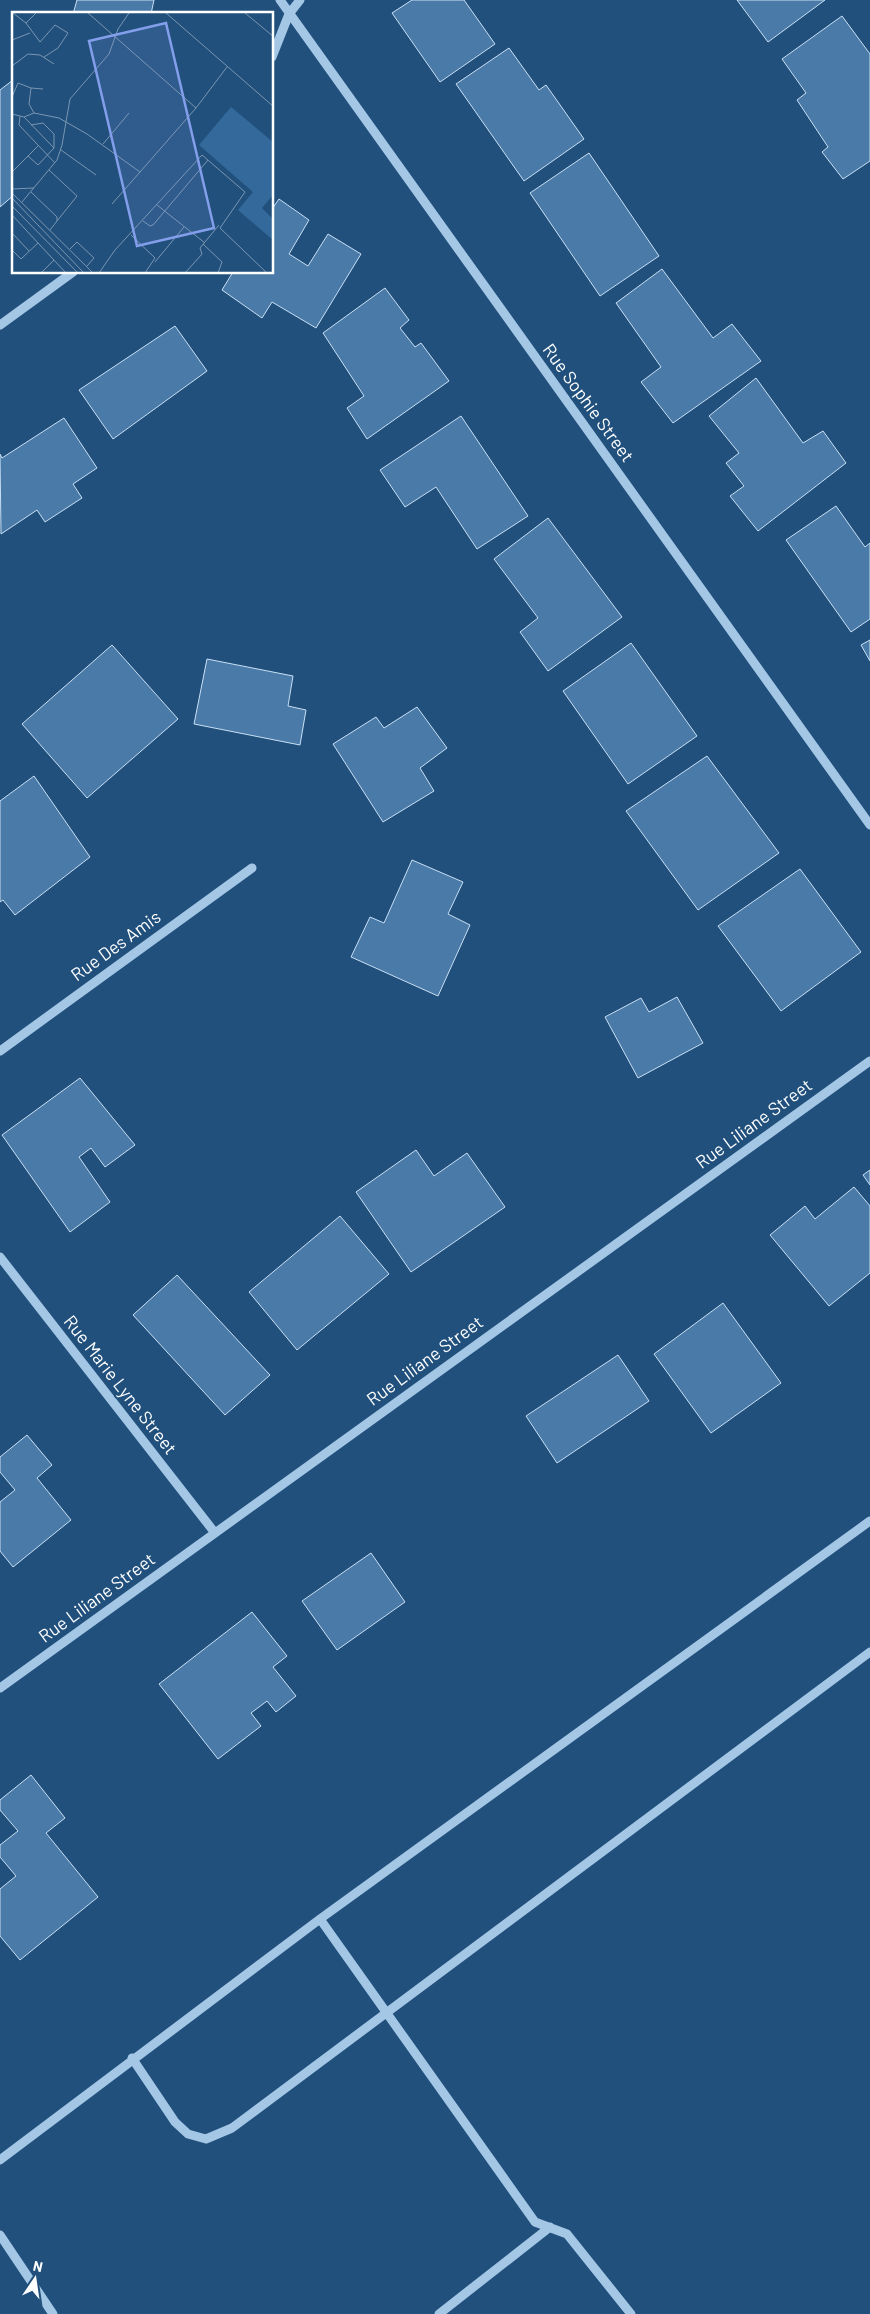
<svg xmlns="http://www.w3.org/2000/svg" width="870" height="2314" viewBox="0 0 870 2314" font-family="Barlow,sans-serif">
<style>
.building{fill:#4a7aa7;stroke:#c9e0f5}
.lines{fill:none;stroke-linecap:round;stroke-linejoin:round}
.minor{stroke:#a5c7e6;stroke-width:9}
.labels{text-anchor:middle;stroke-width:4;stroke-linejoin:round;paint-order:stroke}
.street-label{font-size:18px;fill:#fff;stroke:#21507d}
.inset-road{fill:none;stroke:#7a96b1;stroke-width:1}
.view{fill:#839eea;fill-opacity:0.15;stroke:#839eea;stroke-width:2.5}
.inset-edge{fill:none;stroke:#fff;stroke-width:2.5}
</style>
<rect width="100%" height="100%" fill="#21507d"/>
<!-- building -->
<path class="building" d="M 77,0 L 154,0 L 151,14 L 73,14 Z
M 412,0 L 464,0 L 495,44 L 440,82 L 392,13 Z
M 737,0 L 825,0 L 768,42 Z
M 842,16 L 870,54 L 870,161 L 843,179 L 822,152 L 828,147 L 797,100 L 806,93 L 782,59 Z
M 509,48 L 539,90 L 546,85 L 584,139 L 524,181 L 456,84 Z
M 13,80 L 14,195 L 0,207 L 0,90 Z
M 589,153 L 659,256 L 600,296 L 530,193 Z
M 279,199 L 309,220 L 289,254 L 308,266 L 328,234 L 361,254 L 316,328 L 272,302 L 262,318 L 222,290 L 233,272 L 272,272 L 272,209 Z
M 662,269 L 713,338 L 732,324 L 761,361 L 673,423 L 641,382 L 661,367 L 616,303 Z
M 385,288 L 409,320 L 400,328 L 415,347 L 421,343 L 449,381 L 367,439 L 347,408 L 364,396 L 323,333 Z
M 175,326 L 207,371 L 113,439 L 79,390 Z
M 756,378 L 803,443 L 823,431 L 846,463 L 758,531 L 730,496 L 744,486 L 726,463 L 739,453 L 709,416 Z
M 461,416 L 528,516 L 477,549 L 436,487 L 405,507 L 380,470 Z
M 64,418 L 97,468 L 73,484 L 82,498 L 45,522 L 37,510 L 1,534 L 0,454 L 2,458 Z
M 836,506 L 865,547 L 870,543 L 870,619 L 851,632 L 786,540 Z
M 548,518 L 622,617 L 548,671 L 520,632 L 538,618 L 494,559 Z
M 870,640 L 870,661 L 861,645 Z
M 631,643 L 697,736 L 628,784 L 563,691 Z
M 112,645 L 178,719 L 87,798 L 22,724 Z
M 207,659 L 293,676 L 288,706 L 306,710 L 300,745 L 194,724 Z
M 417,707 L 447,748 L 420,768 L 434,791 L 383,822 L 333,744 L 376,717 L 384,728 Z
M 707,756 L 779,853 L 698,910 L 626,811 Z
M 34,776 L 90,857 L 15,915 L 3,900 L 0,902 L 0,801 Z
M 412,860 L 463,882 L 448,914 L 470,925 L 438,996 L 351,957 L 370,917 L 384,923 Z
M 800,869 L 861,952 L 781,1011 L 718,926 Z
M 677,997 L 703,1043 L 638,1078 L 605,1017 L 641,998 L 649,1012 Z
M 80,1078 L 135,1145 L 105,1167 L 91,1148 L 79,1157 L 110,1202 L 70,1232 L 2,1135 Z
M 416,1150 L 434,1176 L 467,1153 L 505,1207 L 411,1272 L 356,1192 Z
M 870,1170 L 870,1185 L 863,1175 Z
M 854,1187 L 870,1206 L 870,1273 L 829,1306 L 770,1235 L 805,1206 L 815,1219 Z
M 340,1216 L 389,1274 L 297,1350 L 249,1292 Z
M 177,1275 L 270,1375 L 225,1415 L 133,1315 Z
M 723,1303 L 781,1383 L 711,1433 L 654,1354 Z
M 618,1355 L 649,1401 L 557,1463 L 526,1416 Z
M 27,1435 L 52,1465 L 37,1478 L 71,1520 L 13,1567 L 0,1551 L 0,1502 L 15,1490 L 0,1472 L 0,1457 Z
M 371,1553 L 405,1602 L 337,1650 L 302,1601 Z
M 252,1612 L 287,1656 L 273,1667 L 296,1696 L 276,1712 L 267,1701 L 251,1713 L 261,1726 L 218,1759 L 159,1684 Z
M 31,1775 L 65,1818 L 46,1833 L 98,1897 L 20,1960 L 0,1936 L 0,1889 L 16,1876 L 0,1857 L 0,1845 L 18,1831 L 0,1810 L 0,1800 Z"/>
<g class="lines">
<!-- minor -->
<path class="minor" d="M 280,0 L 870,825
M 272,57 L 289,14 L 300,0
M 0,325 L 73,272
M 0,1051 L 252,868
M 0,1257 L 215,1533
M 0,1688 L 870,1061
M 320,1919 L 535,2222 L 567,2234 L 631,2314
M 132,2058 L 175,2122 L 188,2134 L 206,2139 L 232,2128 L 870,1652
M 0,2160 L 320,1919 L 870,1521
M 0,2235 L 53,2314
M 439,2314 L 550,2227"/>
</g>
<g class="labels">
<!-- street labels -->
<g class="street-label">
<text transform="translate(588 403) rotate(54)" y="6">Rue Sophie Street</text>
<text transform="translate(116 946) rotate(-36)" y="6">Rue Des Amis</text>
<text transform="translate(754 1124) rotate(-36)" y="6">Rue Liliane Street</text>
<text transform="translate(425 1361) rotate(-36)" y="6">Rue Liliane Street</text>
<text transform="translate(120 1385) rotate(52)" y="6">Rue Marie Lyne Street</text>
<text transform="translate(97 1598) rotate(-36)" y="6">Rue Liliane Street</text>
</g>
</g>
<!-- overview -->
<g transform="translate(12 12)">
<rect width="261" height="261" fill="#21507d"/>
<path d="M 219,95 L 261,130 L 261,183 L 250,196 L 261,207 L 261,228 L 226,198 L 241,180 L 187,133 Z" fill="#346a9b"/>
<path class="inset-road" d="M 1,1 L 14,11 L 24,1M 76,1 L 184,96M 154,1 L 262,95M 233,1 L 262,25M 14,11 L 28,30 L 43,13 L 56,21 L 46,36 L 32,45M 0,28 L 18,21M 0,54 L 16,42 L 28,43 L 42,52M 0,85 L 6,71 L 19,76M 22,101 L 47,106 L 75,122 L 128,160M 22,101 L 17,92 L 19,76 L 31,77M 0,102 L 12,105 L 22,101M 8,104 L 7,113 L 43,151M 12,105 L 42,136 L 26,153 L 16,144 L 26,134M 19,113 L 31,111 L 42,122 L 42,136M 91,132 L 117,101M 49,138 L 84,163M 37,158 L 65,184 L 45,209M 0,160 L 16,144M 0,177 L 22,176M 19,180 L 45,205 L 45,209 L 38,218M 0,181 L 81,261M 0,186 L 72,261M 10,190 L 45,148 L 50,133 L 58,87 L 97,42 L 106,17 L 117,1M 100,192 L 184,96 L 215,55M 145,193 L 193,231M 0,194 L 66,261M 0,203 L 54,261M 131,209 L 138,214 L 141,213 L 196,148M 0,221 L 17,239M 119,223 L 143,246 L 133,261M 191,232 L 210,250 L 206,261M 58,237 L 65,230 L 82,246 L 75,254M 0,238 L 9,247 L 26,231M 143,250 L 172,215M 29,261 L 42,248M 87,261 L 103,238 L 190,143 L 233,180 L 208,216 L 255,261M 173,261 L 190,242 L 188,236 L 207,213"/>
<path class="view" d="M 154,11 L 202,216 L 125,234 L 77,29 Z"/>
<rect width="261" height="261" class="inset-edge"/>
</g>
<!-- north arrow -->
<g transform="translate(35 2279) rotate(13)" stroke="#21507d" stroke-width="4" paint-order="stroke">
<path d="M0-4L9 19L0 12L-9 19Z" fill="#ffffff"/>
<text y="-8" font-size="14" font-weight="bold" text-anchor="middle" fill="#ffffff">N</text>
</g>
</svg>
